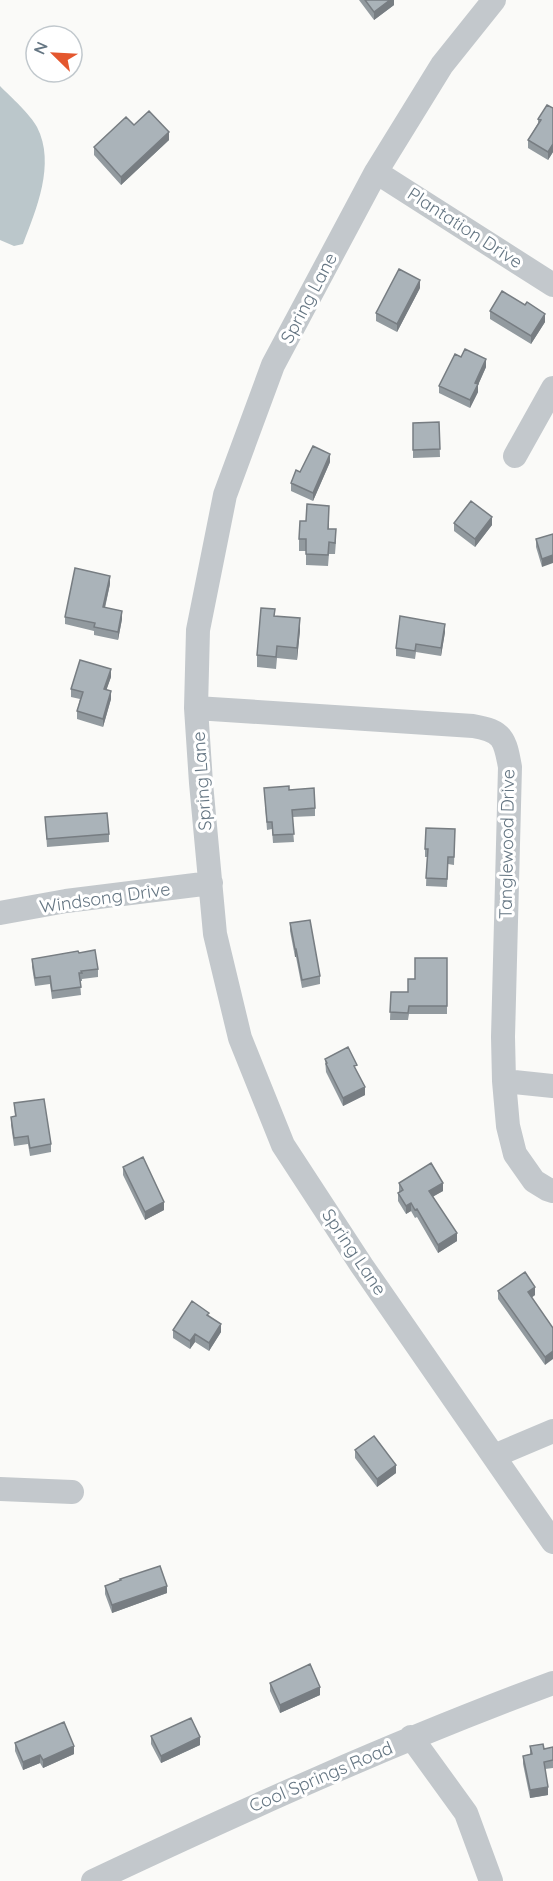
<svg xmlns="http://www.w3.org/2000/svg" width="553" height="1881" viewBox="0 0 553 1881" font-family="Quicksand,sans-serif">
<style>
.water{fill:#bbc7cb}
.lines{fill:none;stroke-linecap:round;stroke-linejoin:round}
.minor{stroke:#c3c8cc;stroke-width:24}
.wall{fill:#929a9f}
.shaded-wall{fill:#777d82}
.building{fill:#aab3b9;stroke:#777d82;stroke-width:1.5}
.labels{text-anchor:middle;stroke-width:6;stroke-linejoin:round;paint-order:stroke}
.street-label{font-size:18px;fill:#657683;stroke:#fff}
</style>
<rect width="100%" height="100%" fill="#fafaf8"/>
<!-- water -->
<path class="water" d="M 0,86 C 11,97 30,114 37,127 C 56,164 36,210 23,244 L 14,246 L 0,240 Z"/>
<g class="lines">
<!-- minor -->
<path class="minor" d="M 494,0 L 442,65 L 376,172 L 273,365 L 225,495 L 198,630 L 196,708 L 201,783 L 215,934 L 240,1038 L 283,1145 L 362,1266 L 553,1542
M 376,172 L 553,285
M 515,456 L 553,388
M 196,708 L 473,726 C 503,731 505,739 510,767 L 503,1037 L 504,1081
M 0,913 L 66,901 L 211,883
M 553,1086 L 504,1081 L 508,1126 L 515,1154 L 534,1181 L 547,1189 L 553,1191
M 494,1456 L 553,1431
M 0,1489 L 72,1492
M 411,1737 L 466,1813 L 491,1881
M 93,1881 C 244,1810 396,1741 553,1683"/>
</g>
<!-- wall -->
<path class="wall" d="M 359,0 L 394,0 L 394,5 L 374,20 Z
M 553,108 L 553,152 L 548,160 L 528,148 L 528,140 L 538,123 L 538,119 Z
M 134,125 L 169,140 L 121,185 L 94,155 L 94,147 Z
M 420,288 L 397,332 L 376,321 L 376,313 Z
M 490,311 L 545,322 L 531,344 L 490,319 Z
M 461,357 L 486,367 L 478,385 L 478,392 L 470,408 L 439,393 L 439,386 Z
M 439,422 L 440,457 L 413,458 L 413,423 Z
M 330,462 L 313,501 L 291,491 L 291,483 L 300,472 Z
M 329,517 L 329,529 L 336,541 L 335,554 L 329,554 L 328,566 L 306,565 L 306,551 L 299,551 L 299,539 L 306,521 Z
M 454,523 L 492,525 L 475,547 L 454,531 Z
M 553,534 L 542,567 L 536,547 L 536,539 Z
M 110,584 L 105,608 L 122,619 L 118,640 L 94,635 L 94,631 L 65,624 L 65,617 Z
M 275,616 L 300,630 L 297,660 L 277,658 L 276,669 L 257,667 L 257,655 Z
M 445,632 L 441,656 L 416,652 L 415,659 L 396,656 L 396,648 Z
M 111,677 L 106,690 L 111,699 L 103,727 L 77,719 L 77,711 L 80,699 L 71,697 L 71,689 Z
M 264,788 L 289,790 L 315,808 L 315,816 L 292,817 L 294,842 L 273,843 L 272,829 L 267,830 Z
M 45,817 L 109,834 L 109,842 L 47,847 Z
M 455,829 L 454,865 L 448,864 L 447,887 L 426,886 L 427,857 L 425,857 L 425,849 Z
M 290,923 L 320,976 L 320,984 L 302,988 L 296,957 L 295,957 L 290,931 Z
M 79,953 L 98,969 L 98,977 L 82,979 L 82,981 L 80,981 L 81,995 L 52,999 L 50,984 L 35,986 L 32,967 L 32,959 Z
M 447,958 L 447,1014 L 409,1014 L 408,1020 L 390,1020 L 391,992 L 408,992 L 415,979 Z
M 325,1059 L 365,1095 L 343,1106 L 326,1072 Z
M 14,1103 L 51,1144 L 51,1152 L 30,1156 L 28,1144 L 14,1146 L 11,1125 L 11,1117 L 15,1117 Z
M 123,1167 L 164,1210 L 145,1220 L 123,1175 Z
M 399,1183 L 443,1191 L 433,1196 L 457,1241 L 438,1253 L 417,1217 L 415,1218 L 411,1211 L 406,1214 L 398,1201 L 398,1193 L 399,1192 Z
M 498,1291 L 535,1295 L 531,1298 L 553,1328 L 545,1365 L 498,1299 Z
M 209,1317 L 221,1332 L 209,1351 L 195,1342 L 190,1349 L 173,1338 L 173,1330 Z
M 355,1450 L 396,1473 L 377,1487 L 355,1458 Z
M 105,1586 L 167,1593 L 112,1613 L 105,1594 Z
M 270,1683 L 320,1695 L 280,1713 L 270,1691 Z
M 151,1736 L 200,1745 L 161,1763 L 151,1744 Z
M 15,1743 L 74,1754 L 43,1768 L 40,1763 L 23,1770 L 15,1751 Z
M 530,1746 L 544,1749 L 553,1747 L 553,1768 L 545,1769 L 548,1795 L 530,1798 L 523,1764 L 523,1756 L 530,1754 Z"/>
<!-- shaded-wall -->
<path class="shaded-wall" d="M 390,0 L 394,0 L 394,5 L 374,20 L 374,12 Z
M 169,132 L 169,140 L 121,185 L 121,177 Z
M 553,144 L 553,152 L 548,160 L 548,152 Z
M 420,280 L 420,288 L 397,332 L 397,324 Z
M 545,314 L 545,322 L 531,344 L 531,336 Z
M 486,359 L 486,367 L 478,385 L 478,392 L 470,408 L 470,400 L 475,383 Z
M 330,454 L 330,462 L 313,501 L 313,493 Z
M 492,517 L 492,525 L 475,547 L 475,539 Z
M 553,555 L 553,563 L 542,567 L 542,559 Z
M 110,576 L 110,584 L 103,615 L 103,607 Z
M 122,611 L 122,619 L 118,640 L 118,632 Z
M 300,618 L 300,630 L 297,660 L 297,648 Z
M 445,624 L 445,632 L 441,656 L 441,648 Z
M 111,669 L 111,677 L 104,697 L 104,689 Z
M 111,691 L 111,699 L 103,727 L 103,719 Z
M 295,949 L 296,949 L 296,957 L 295,957 Z
M 365,1087 L 365,1095 L 343,1106 L 343,1098 Z
M 443,1183 L 443,1191 L 429,1199 L 429,1191 Z
M 164,1202 L 164,1210 L 145,1220 L 145,1212 Z
M 411,1203 L 411,1211 L 406,1214 L 406,1206 Z
M 457,1233 L 457,1241 L 438,1253 L 438,1245 Z
M 535,1287 L 535,1295 L 528,1300 L 528,1292 Z
M 221,1324 L 221,1332 L 209,1351 L 209,1343 Z
M 195,1334 L 195,1342 L 190,1349 L 190,1341 Z
M 553,1351 L 553,1359 L 545,1365 L 545,1357 Z
M 396,1465 L 396,1473 L 377,1487 L 377,1479 Z
M 167,1586 L 167,1593 L 112,1613 L 112,1605 Z
M 320,1687 L 320,1695 L 280,1713 L 280,1705 Z
M 200,1737 L 200,1745 L 161,1763 L 161,1756 Z
M 74,1746 L 74,1754 L 43,1768 L 43,1760 Z
M 40,1755 L 40,1763 L 23,1770 L 23,1762 Z
M 548,1787 L 548,1795 L 530,1798 L 530,1790 Z"/>
<!-- building -->
<path class="building" d="M 365,0 L 390,0 L 374,12 Z
M 547,105 L 553,108 L 553,144 L 548,152 L 528,140 L 541,120 L 538,119 Z
M 149,111 L 169,132 L 121,177 L 94,147 L 126,117 L 134,125 Z
M 399,269 L 420,280 L 397,324 L 376,313 Z
M 502,291 L 525,305 L 527,302 L 545,314 L 531,336 L 490,311 Z
M 465,349 L 486,359 L 475,383 L 478,384 L 470,400 L 439,386 L 455,354 L 461,357 Z
M 439,422 L 440,449 L 413,450 L 413,423 Z
M 313,446 L 330,454 L 313,493 L 291,483 L 296,470 L 300,472 Z
M 471,501 L 492,517 L 475,539 L 454,523 Z
M 307,504 L 329,506 L 328,529 L 336,529 L 335,543 L 329,542 L 328,555 L 306,554 L 306,539 L 299,539 L 300,521 L 306,521 Z
M 553,534 L 553,555 L 542,559 L 536,539 Z
M 75,568 L 110,576 L 103,607 L 122,611 L 118,632 L 94,627 L 95,623 L 65,617 Z
M 261,608 L 275,609 L 274,616 L 300,618 L 297,648 L 277,646 L 276,657 L 257,655 Z
M 400,616 L 445,624 L 441,648 L 416,644 L 415,651 L 396,648 Z
M 80,660 L 111,669 L 104,689 L 111,691 L 103,719 L 77,711 L 83,692 L 71,689 Z
M 289,786 L 289,790 L 314,788 L 315,808 L 292,810 L 294,834 L 273,835 L 272,822 L 267,822 L 264,788 Z
M 107,813 L 109,834 L 47,839 L 45,817 Z
M 426,828 L 455,829 L 454,857 L 448,857 L 447,879 L 426,878 L 428,849 L 425,849 Z
M 310,920 L 320,976 L 302,980 L 296,949 L 295,949 L 290,923 Z
M 95,950 L 98,969 L 81,971 L 82,973 L 79,973 L 81,987 L 52,991 L 50,976 L 35,978 L 32,959 L 78,951 L 79,953 Z
M 415,958 L 447,958 L 447,1006 L 409,1006 L 408,1013 L 390,1012 L 391,992 L 408,992 L 408,979 L 415,979 Z
M 348,1047 L 357,1065 L 354,1066 L 365,1087 L 343,1098 L 326,1064 L 327,1063 L 325,1059 Z
M 44,1099 L 51,1144 L 30,1148 L 28,1136 L 14,1138 L 11,1117 L 16,1116 L 14,1103 Z
M 143,1157 L 164,1202 L 145,1212 L 123,1167 Z
M 431,1163 L 443,1183 L 429,1191 L 457,1233 L 438,1245 L 417,1209 L 415,1210 L 411,1203 L 406,1206 L 398,1193 L 403,1190 L 399,1183 Z
M 525,1272 L 535,1287 L 528,1292 L 553,1328 L 553,1351 L 545,1357 L 498,1291 Z
M 192,1301 L 209,1313 L 207,1315 L 221,1324 L 209,1343 L 195,1334 L 190,1341 L 173,1330 Z
M 374,1436 L 396,1465 L 377,1479 L 355,1450 Z
M 160,1566 L 167,1586 L 112,1605 L 105,1586 L 121,1580 L 120,1579 Z
M 310,1664 L 320,1687 L 280,1705 L 270,1683 Z
M 191,1718 L 200,1737 L 161,1756 L 151,1736 Z
M 64,1722 L 74,1746 L 43,1760 L 40,1755 L 23,1762 L 15,1743 Z
M 543,1744 L 544,1749 L 553,1747 L 553,1760 L 544,1762 L 548,1787 L 530,1790 L 523,1756 L 532,1754 L 530,1746 Z"/>
<g class="labels">
<!-- street labels -->
<g class="street-label">
<text transform="translate(465 228) rotate(33)" y="6">Plantation Drive</text>
<text transform="translate(309 298) rotate(-62)" y="6">Spring Lane</text>
<text transform="translate(202 781) rotate(-94)" y="6">Spring Lane</text>
<text transform="translate(507 844) rotate(-89)" y="6">Tanglewood Drive</text>
<text transform="translate(105 898) rotate(-8)" y="6">Windsong Drive</text>
<text transform="translate(354 1252) rotate(56)" y="6">Spring Lane</text>
<text transform="translate(321 1777) rotate(-23)" y="6">Cool Springs Road</text>
</g>
</g>
<!-- north arrow -->
<g transform="translate(54 54) rotate(294)"><circle r="28" fill="#ffffff" stroke="#c1c8cd" stroke-width="1.5"/>
<path d="M0-4.5L10 22L0 15L-10 22Z" fill="#e4572e"/>
<text y="-9" font-size="16" font-weight="bold" text-anchor="middle" fill="#657683">N</text>
</g>
</svg>
